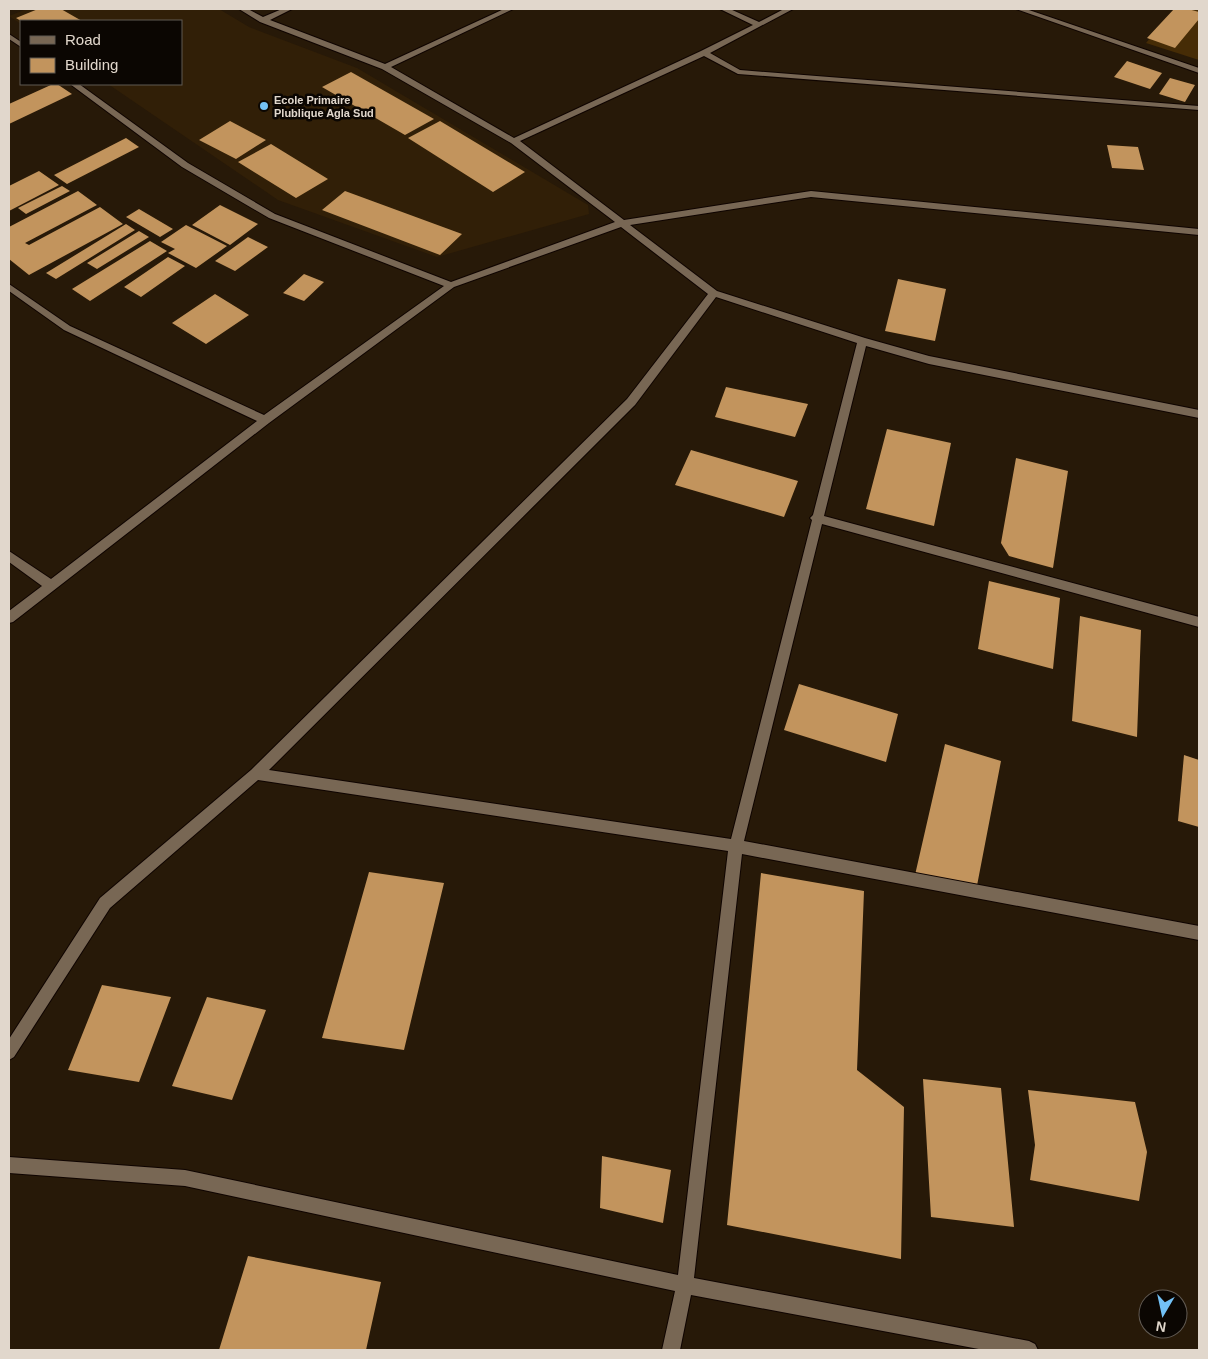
<svg xmlns="http://www.w3.org/2000/svg" width="1208" height="1359" viewBox="0 0 1208 1359" font-family="Arial,sans-serif">
<style>
.built{fill:#311f07}
.green{fill:#462c06}
.building{fill:#c2945d}
.lines{fill:none;stroke-linecap:round;stroke-linejoin:round}
.minor-casing{stroke:#0f0400;stroke-width:2}
.minor{fill:#786754;fill-rule:evenodd}
.poi-dot{fill:#73c1f6;stroke:#0b0602;stroke-width:2}
.labels{text-anchor:middle;stroke-width:5;stroke-linejoin:round;paint-order:stroke}
.far-poi-label{font-size:11px;font-weight:bold;fill:#e1d7cc;stroke:#0b0602;text-anchor:start}
</style>
<rect width="100%" height="100%" fill="#271908"/>
<!-- built -->
<path class="built" d="M 27,9 L 219,9 L 249,27 L 357,68 L 588,205 L 589,214 L 437,257 L 278,200 L 108,84 L 181,84 L 181,21 L 21,21 L 21,24 L 9,16 Z"/>
<!-- green -->
<path class="green" d="M 1175,9 L 1199,9 L 1199,60 L 1146,43 Z"/>
<!-- building -->
<path class="building" d="M 38,9 L 61,9 L 82,21 L 21,21 L 16,18 Z
M 1174,9 L 1188,9 L 1199,12 L 1199,19 L 1175,48 L 1147,38 Z
M 1127,61 L 1162,73 L 1150,89 L 1114,77 Z
M 351,72 L 434,119 L 405,135 L 322,87 Z
M 1170,78 L 1195,85 L 1185,102 L 1159,94 Z
M 53,84 L 57,84 L 72,94 L 9,124 L 9,104 Z
M 230,121 L 266,140 L 236,159 L 199,140 Z
M 440,121 L 525,172 L 493,192 L 408,138 Z
M 126,138 L 139,147 L 67,184 L 54,175 Z
M 271,144 L 328,179 L 296,198 L 238,162 Z
M 1107,145 L 1138,147 L 1144,170 L 1112,168 Z
M 39,171 L 59,185 L 9,211 L 9,186 Z
M 62,186 L 70,191 L 26,214 L 18,208 Z
M 78,191 L 97,205 L 25,243 L 29,245 L 100,207 L 123,224 L 29,275 L 9,259 L 9,227 Z
M 345,191 L 462,234 L 440,255 L 322,210 Z
M 220,205 L 258,224 L 230,245 L 192,225 Z
M 139,209 L 173,229 L 160,237 L 126,217 Z
M 126,224 L 135,230 L 56,279 L 46,273 Z
M 186,225 L 227,246 L 196,268 L 168,253 L 175,249 L 161,242 Z
M 139,231 L 149,237 L 97,269 L 87,263 Z
M 248,237 L 268,247 L 235,271 L 215,261 Z
M 150,241 L 167,251 L 90,301 L 72,289 Z
M 168,257 L 185,266 L 141,297 L 124,287 Z
M 304,274 L 324,282 L 304,301 L 283,293 Z
M 898,279 L 946,289 L 935,341 L 885,331 Z
M 215,294 L 249,315 L 206,344 L 172,323 Z
M 726,387 L 808,404 L 795,437 L 715,417 Z
M 887,429 L 951,443 L 934,526 L 866,509 Z
M 691,450 L 798,481 L 784,517 L 675,485 Z
M 1016,458 L 1068,471 L 1053,568 L 1009,556 L 1001,543 Z
M 989,581 L 1060,598 L 1053,669 L 978,649 Z
M 1080,616 L 1141,630 L 1137,737 L 1072,721 Z
M 799,684 L 898,714 L 886,762 L 784,730 Z
M 945,744 L 1001,761 L 975,896 L 915,875 Z
M 1184,755 L 1199,760 L 1199,827 L 1178,821 Z
M 369,872 L 444,883 L 404,1050 L 322,1038 Z
M 761,873 L 864,891 L 857,1070 L 904,1107 L 901,1259 L 727,1225 Z
M 102,985 L 171,997 L 139,1082 L 68,1070 Z
M 207,997 L 266,1010 L 232,1100 L 172,1086 Z
M 923,1079 L 1001,1088 L 1014,1227 L 931,1217 Z
M 1028,1090 L 1135,1102 L 1147,1152 L 1139,1201 L 1030,1180 L 1035,1145 Z
M 602,1156 L 671,1170 L 663,1223 L 600,1208 Z
M 248,1256 L 381,1282 L 366,1350 L 219,1350 Z"/>
<g class="lines">
<defs>
<path id="minor" d="M 239,9 L 248,9 L 263,17 L 282,9 L 292,9 L 270,20 L 385,64 L 504,9 L 513,9 L 391,67 L 514,138 L 701,51 L 753,25 L 720,9 L 730,9 L 759,22 L 784,9 L 793,9 L 710,53 L 740,70 L 1199,106 L 1199,110 L 738,74 L 704,56 L 520,141 L 624,220 L 811,191 L 1199,229 L 1199,235 L 811,197 L 630,225 L 717,291 L 865,338 L 929,356 L 1199,410 L 1199,418 L 929,364 L 866,346 L 824,516 L 1199,617 L 1199,627 L 822,524 L 744,841 L 1199,926 L 1199,940 L 742,854 L 694,1278 L 1029,1341 L 1035,1344 L 1038,1350 L 984,1350 L 691,1295 L 680,1350 L 662,1350 L 675,1291 L 185,1186 L 9,1173 L 9,1157 L 185,1170 L 678,1275 L 728,851 L 258,780 L 110,908 L 14,1057 L 9,1060 L 9,1039 L 100,898 L 251,770 L 627,399 L 708,294 L 621,227 L 454,287 L 269,423 L 13,622 L 9,623 L 9,611 L 42,586 L 9,562 L 9,551 L 51,579 L 257,421 L 64,330 L 9,291 L 9,284 L 70,326 L 264,415 L 444,286 L 269,218 L 182,167 L 70,84 L 79,84 L 188,163 L 275,214 L 451,282 L 615,222 L 511,143 L 382,69 L 260,22 ZM 716,297 L 857,343 L 813,515 L 810,518 L 812,520 L 731,839 L 269,770 L 635,405 Z
M 1016,9 L 1026,9 L 1199,68 L 1199,73 Z
M 9,34 L 21,42 L 21,47 L 9,39 Z"/>
</defs>
<!-- minor casing -->
<use href="#minor" class="minor-casing"/>
<!-- minor -->
<use href="#minor" class="minor"/>
</g>
<!-- markers -->
<circle class="poi-dot" cx="264" cy="106" r="5"/>
<g class="labels">
<!-- far-poi labels -->
<g class="far-poi-label">
<text x="274" y="104">Ecole Primaire<tspan x="274" dy="13">Plublique Agla Sud</tspan></text>
</g>
</g>
<!-- border -->
<rect width="1208" height="1359" fill="none" stroke="#e1d7cc" stroke-width="20"/>
<!-- legend -->
<rect x="20" y="20" width="162" height="65" fill="#0b0602" stroke="#615a53"/>
<rect x="30" y="36" width="25" height="8" fill="#786754" stroke="#615a53"/>
<text x="65" y="45" font-size="15" fill="#e1d7cc">Road</text>
<rect x="30" y="58" width="25" height="15" fill="#c2945d" stroke="#615a53"/>
<text x="65" y="70" font-size="15" fill="#e1d7cc">Building</text>
<!-- north arrow -->
<g transform="translate(1163 1314) rotate(189)"><circle r="24" fill="#0b0602" stroke="#615a53"/>
<path d="M0-4L9 19L0 12L-9 19Z" fill="#73c1f6"/>
<text y="-8" font-size="14" font-weight="bold" text-anchor="middle" fill="#e1d7cc">N</text>
</g>
</svg>
